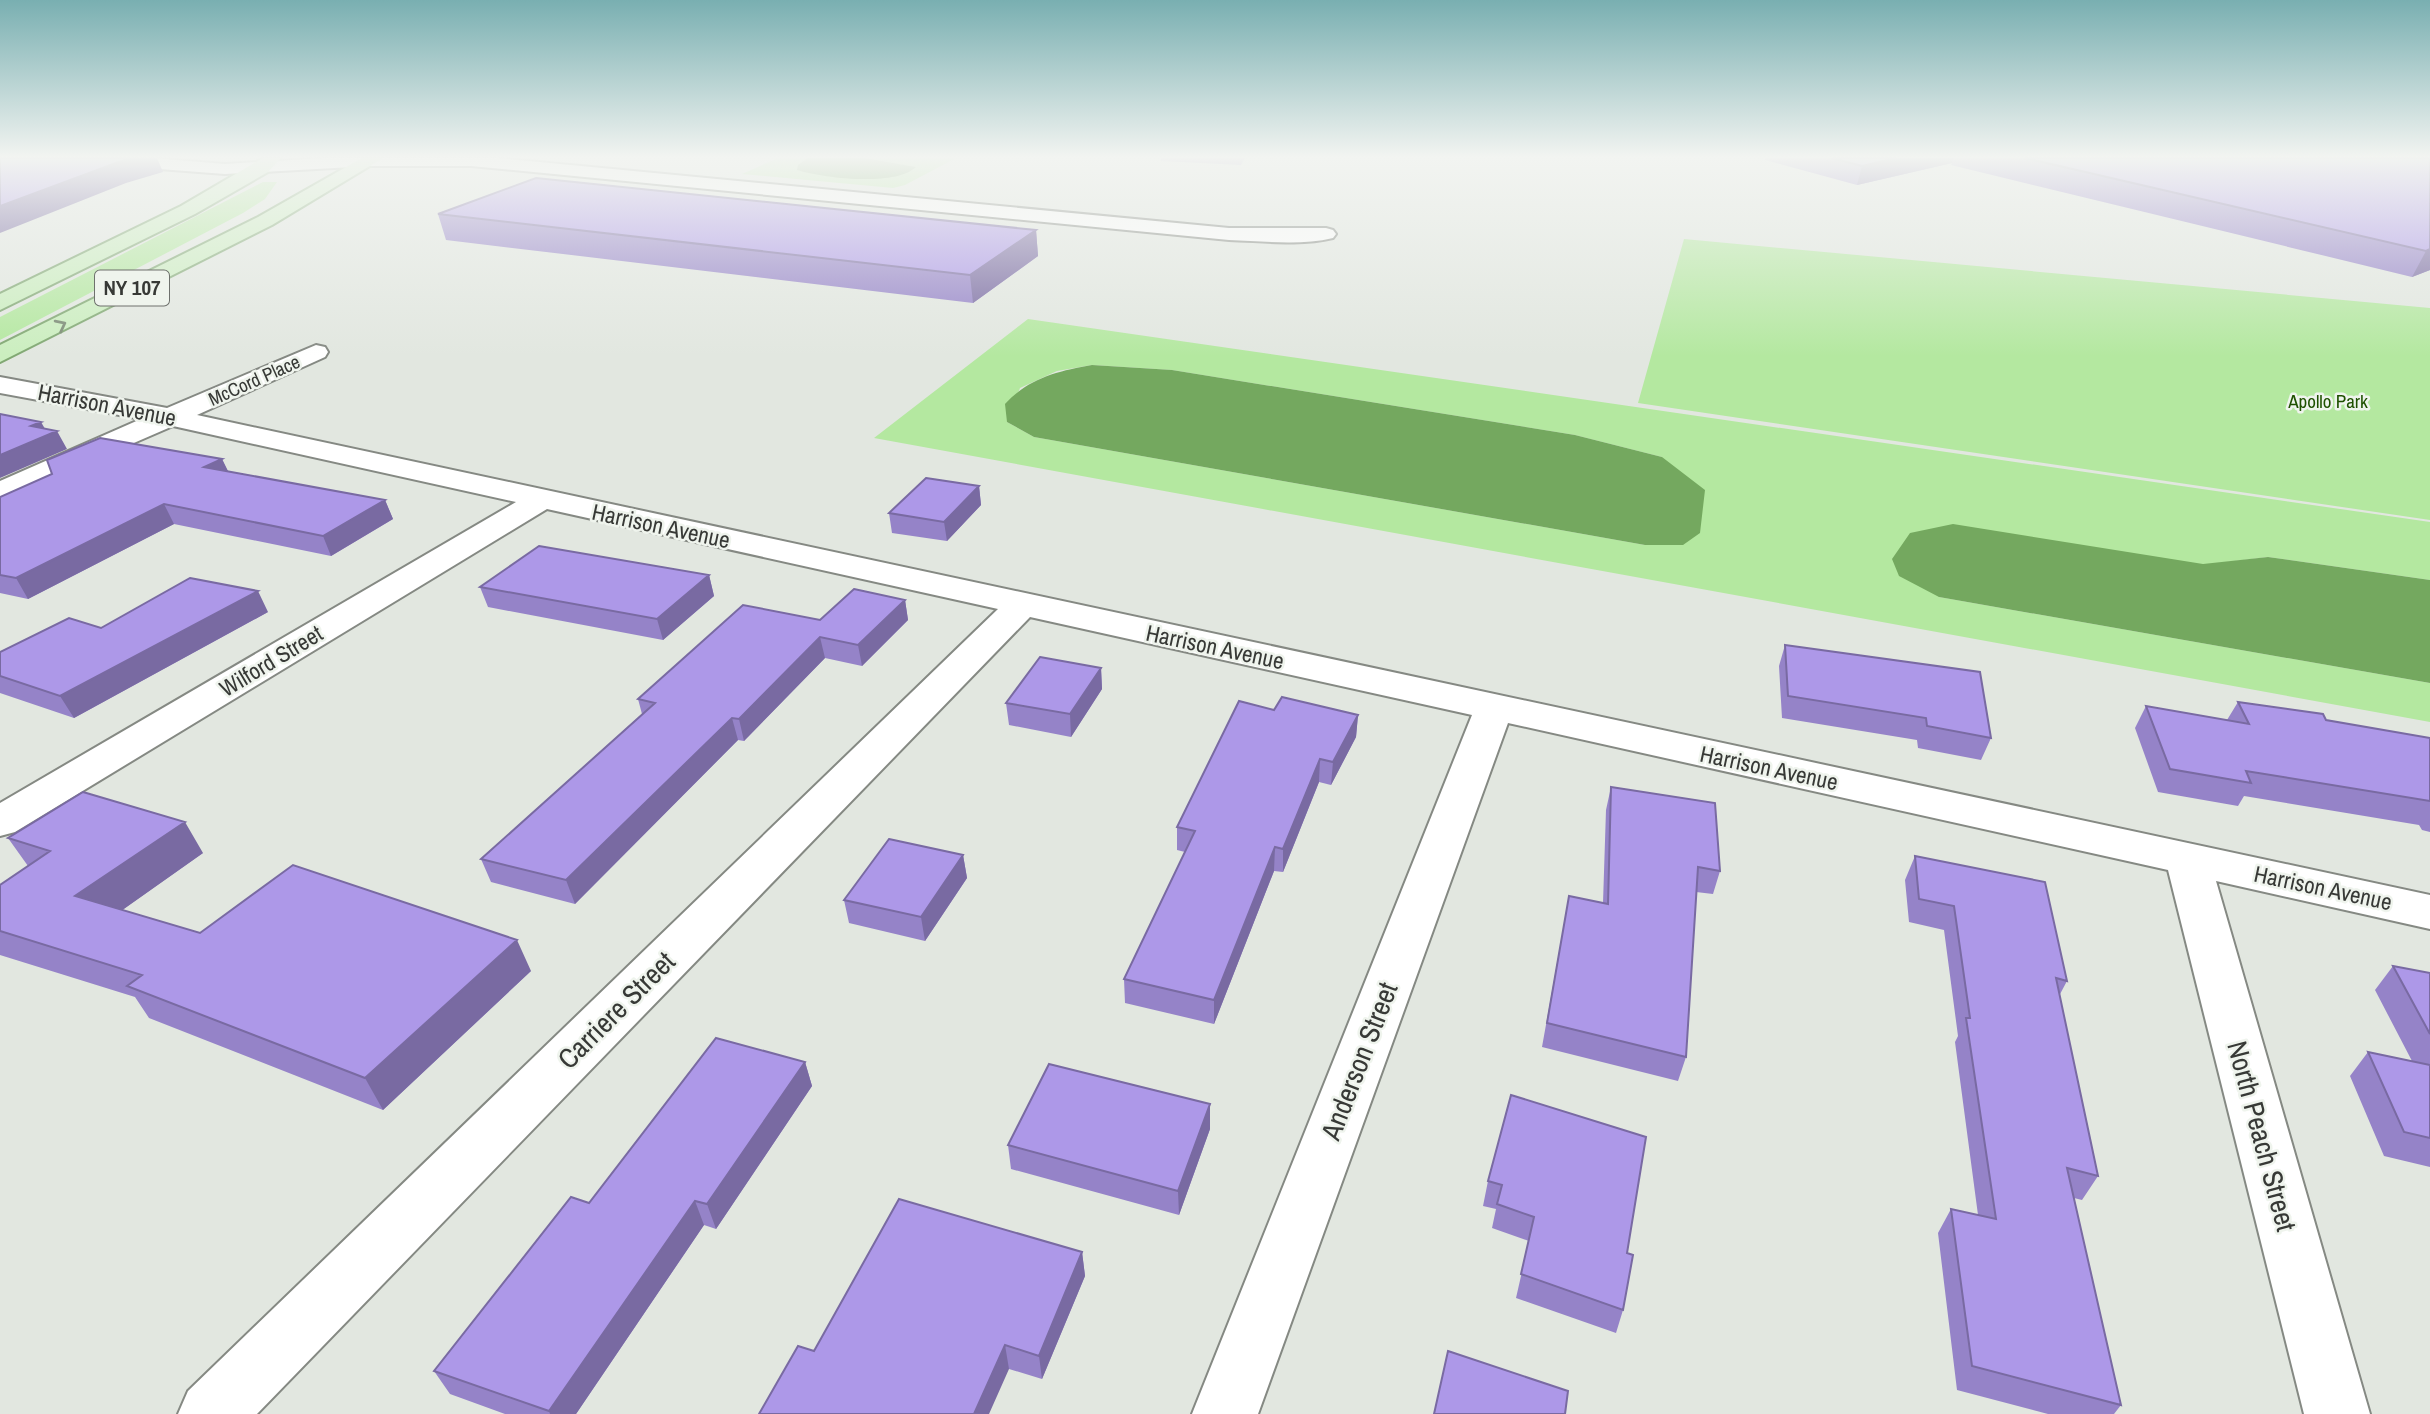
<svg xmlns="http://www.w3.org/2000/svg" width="2430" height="1414" viewBox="0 0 2430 1414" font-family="'Archivo Narrow',sans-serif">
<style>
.green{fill:#b4e8a0;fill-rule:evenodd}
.water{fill:#74a85f}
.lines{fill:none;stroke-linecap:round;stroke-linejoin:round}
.minor-casing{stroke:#858983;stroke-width:4}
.major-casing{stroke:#81a873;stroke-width:4}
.minor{fill:#fff;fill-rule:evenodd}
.major{fill:#cbeebf;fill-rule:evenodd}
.wall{fill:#9583c8}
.shaded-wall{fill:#796aa2}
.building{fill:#ad98e8;stroke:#796aa2;stroke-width:2}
.oneway{stroke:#7a8a74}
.labels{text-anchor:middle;stroke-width:5;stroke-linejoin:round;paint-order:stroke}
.far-street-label{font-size:19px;fill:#373936;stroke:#eff4ed}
.far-park-label{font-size:19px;fill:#1f5100;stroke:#eff4ed}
.shield{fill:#eff4ed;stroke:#6e716d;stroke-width:2}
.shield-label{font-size:21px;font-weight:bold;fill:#373936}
.street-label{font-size:23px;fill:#373936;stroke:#eff4ed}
.near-street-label{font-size:28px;fill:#373936;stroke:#eff4ed}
</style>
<rect width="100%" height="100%" fill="#e2e7e0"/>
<!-- green -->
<path class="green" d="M 778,158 L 956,158 L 905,185 L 893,188 L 742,174 Z
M 263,182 L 277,182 L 265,199 L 243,213 L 0,340 L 0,317 Z
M 1684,239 L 2430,308 L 2430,520 L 1638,403 Z
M 1028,319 L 2430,522 L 2430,580 L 2268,557 L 1939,597 L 2430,683 L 2430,722 L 874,438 ZM 1092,365 L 1172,370 L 1575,435 L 1662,457 L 1683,545 L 1645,545 L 1034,437 L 1007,422 L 1020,388 L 1057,371 Z"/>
<!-- water -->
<path class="water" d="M 808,158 L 864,158 L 916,167 C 895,187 823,178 797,170 L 798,165 Z
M 1092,365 L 1172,370 L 1575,435 L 1662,457 L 1705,490 L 1700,533 L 1683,545 L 1645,545 L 1034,437 L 1007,422 L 1005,404 C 1029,378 1058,371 1092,365 Z
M 1953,524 L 2203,564 L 2268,557 L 2430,580 L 2430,683 L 1939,597 L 1899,576 L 1892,559 L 1910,533 Z"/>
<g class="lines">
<defs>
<path id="minor" d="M 73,158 L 153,158 L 225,164 L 324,158 L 497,158 L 1229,228 L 1326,228 L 1333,230 L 1336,234 L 1333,238 C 1300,246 1263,241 1229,240 L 471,166 L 370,166 L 225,174 L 81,163 Z
M 316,345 L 325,347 L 328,352 L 325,357 L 197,415 L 2430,895 L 2430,929 L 2216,881 L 2370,1414 L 2304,1414 L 2168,870 L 1508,723 L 1258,1414 L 1192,1414 L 1472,715 L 1030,617 L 257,1414 L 178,1414 L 188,1391 L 998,609 L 547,509 L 15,832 L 0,836 L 0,803 L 516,502 L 173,426 L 0,501 L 0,481 L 141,419 L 0,393 L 0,377 L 167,408 Z"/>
<path id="major" d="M 263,158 L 281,158 L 268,172 L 195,214 L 0,310 L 0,294 L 181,206 Z
M 362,158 L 383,158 L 272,225 L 0,362 L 0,345 L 258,217 Z"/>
</defs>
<!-- minor casing -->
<use href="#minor" class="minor-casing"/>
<!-- major casing -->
<use href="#major" class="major-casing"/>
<!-- minor -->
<use href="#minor" class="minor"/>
<!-- major -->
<use href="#major" class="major"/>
</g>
<!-- wall -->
<path class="wall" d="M 1161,158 L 1245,158 L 1241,165 L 1161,161 Z
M 1765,158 L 2430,158 L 2430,270 L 2412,277 L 1951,165 L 1952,163 L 1857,185 L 1765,160 Z
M 438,214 L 1036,230 L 1038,256 L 973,303 L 446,240 Z
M 222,459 L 228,472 L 385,500 L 393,519 L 331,556 L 174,524 L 28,599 L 0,593 L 0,497 Z
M 979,486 L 981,505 L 947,541 L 892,533 L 889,513 Z
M 709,575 L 714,596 L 663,640 L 488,607 L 480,587 Z
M 905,600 L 908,620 L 862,666 L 825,658 L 744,741 L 738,740 L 575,904 L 491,882 L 481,859 L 642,714 L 638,699 L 820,620 Z
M 268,612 L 74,718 L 0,693 L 0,652 L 101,628 Z
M 1785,645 L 1991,738 L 1981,760 L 1918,748 L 1917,740 L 1782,718 L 1779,666 Z
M 1101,668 L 1102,689 L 1071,737 L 1009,725 L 1006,703 Z
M 2238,702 L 2326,720 L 2430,738 L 2430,832 L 2422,830 L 2419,825 L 2244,796 L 2238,806 L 2158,792 L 2135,728 L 2146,706 L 2227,720 Z
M 1274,710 L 1358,715 L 1356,737 L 1331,785 L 1319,782 L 1283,872 L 1274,871 L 1214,1024 L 1125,1003 L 1124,979 L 1185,852 L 1177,850 L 1177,827 Z
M 1611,787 L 1720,871 L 1713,894 L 1696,892 L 1686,1057 L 1678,1081 L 1542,1047 L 1569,896 L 1603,903 L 1606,810 Z
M 8,838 L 203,853 L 122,910 L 200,933 L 531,971 L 383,1110 L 149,1018 L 135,997 L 0,955 L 0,885 L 28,866 Z
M 963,855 L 967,878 L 925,941 L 849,923 L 844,900 Z
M 1915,856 L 2067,981 L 2059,996 L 2098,1176 L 2082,1200 L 2074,1198 L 2121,1405 L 2114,1414 L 2048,1414 L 1957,1390 L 1938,1233 L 1951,1209 L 1978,1215 L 1955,1042 L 1958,1036 L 1944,930 L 1909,922 L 1905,880 Z
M 2393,966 L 2430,973 L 2430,1167 L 2384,1156 L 2350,1076 L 2368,1052 L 2412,1061 L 2375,990 Z
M 805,1062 L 812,1086 L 716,1229 L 704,1225 L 576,1414 L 505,1414 L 450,1394 L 434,1371 L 589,1203 Z
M 1511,1095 L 1627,1253 L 1623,1310 L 1616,1333 L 1516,1298 L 1529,1241 L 1492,1228 L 1496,1209 L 1483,1206 L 1488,1181 Z
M 1210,1129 L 1179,1215 L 1011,1169 L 1008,1145 Z
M 1082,1252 L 1085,1276 L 1042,1379 L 1009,1369 L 814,1351 Z"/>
<!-- shaded-wall -->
<path class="shaded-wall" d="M 131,158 L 157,158 L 163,172 L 126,183 L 0,233 L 0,206 L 116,163 Z
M 1896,158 L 1953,158 L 1952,163 L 1857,185 L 1862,166 Z
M 1036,230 L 1038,256 L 973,303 L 970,275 Z
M 2430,249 L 2430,270 L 2412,277 L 2426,251 Z
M 41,422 L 48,434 L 57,431 L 67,449 L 0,478 L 0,455 L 31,426 Z
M 222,459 L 231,477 L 204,467 Z
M 979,486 L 981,505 L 947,541 L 944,522 Z
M 385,500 L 393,519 L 331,556 L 323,536 Z
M 164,504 L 174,524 L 28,599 L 16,578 Z
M 709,575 L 714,596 L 663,640 L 657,619 Z
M 258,591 L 268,612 L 74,718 L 60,696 Z
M 905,600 L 908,620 L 862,666 L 858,645 Z
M 820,637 L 825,658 L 744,741 L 739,719 Z
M 1101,668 L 1102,689 L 1071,737 L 1070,714 Z
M 1358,715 L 1356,737 L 1331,785 L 1333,762 Z
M 732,718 L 738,740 L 575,904 L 566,880 Z
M 1320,759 L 1319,782 L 1283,872 L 1283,849 Z
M 185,822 L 203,853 L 97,928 L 75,896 Z
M 1275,847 L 1274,871 L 1214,1024 L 1214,1000 Z
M 963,855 L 967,878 L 925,941 L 921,917 Z
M 517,940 L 531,971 L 383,1110 L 365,1078 Z
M 805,1062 L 812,1086 L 716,1229 L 707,1204 Z
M 1210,1104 L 1210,1129 L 1179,1215 L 1178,1191 Z
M 695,1201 L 704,1225 L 576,1414 L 550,1414 L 549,1411 Z
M 1082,1252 L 1085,1276 L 1042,1379 L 1039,1356 Z
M 1005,1345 L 1009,1369 L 989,1414 L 974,1414 Z"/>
<!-- building -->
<path class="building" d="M 0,158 L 131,158 L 116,163 L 0,206 Z
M 1832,158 L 1896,158 L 1862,166 Z
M 2025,158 L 2430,158 L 2430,249 L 2426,251 Z
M 536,178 L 1036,230 L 970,275 L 438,214 Z
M 0,414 L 41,422 L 31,426 L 57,431 L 0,455 Z
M 100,438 L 222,459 L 204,467 L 385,500 L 323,536 L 164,504 L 16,578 L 0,575 L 0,497 L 52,474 L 47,460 Z
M 926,478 L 979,486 L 944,522 L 889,513 Z
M 539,546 L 709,575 L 657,619 L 480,587 Z
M 190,578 L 258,591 L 60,696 L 0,676 L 0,652 L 69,618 L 101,628 Z
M 854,589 L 905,600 L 858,645 L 820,637 L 739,719 L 732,718 L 566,880 L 481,859 L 655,703 L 638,699 L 743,605 L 820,620 Z
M 1785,645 L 1980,672 L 1991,738 L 1927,726 L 1926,718 L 1788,696 Z
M 1040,657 L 1101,668 L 1070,714 L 1006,703 Z
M 1282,697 L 1358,715 L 1333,762 L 1320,759 L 1283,849 L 1275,847 L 1214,1000 L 1124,979 L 1195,831 L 1177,827 L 1239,701 L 1274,710 Z
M 2238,702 L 2323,714 L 2326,720 L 2430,738 L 2430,801 L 2246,771 L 2251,783 L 2170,769 L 2146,706 L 2249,724 Z
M 1611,787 L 1715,803 L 1720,871 L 1698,867 L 1686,1057 L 1547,1023 L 1569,896 L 1608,904 Z
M 83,792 L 185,822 L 75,896 L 200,933 L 293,865 L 517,940 L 365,1078 L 127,986 L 142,975 L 0,931 L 0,885 L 50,851 L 8,838 Z
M 889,839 L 963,855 L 921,917 L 844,900 Z
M 1915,856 L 2045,882 L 2067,981 L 2056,978 L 2098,1176 L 2067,1168 L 2121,1405 L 1972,1366 L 1951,1209 L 1996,1219 L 1966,1018 L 1970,1018 L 1954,906 L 1919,899 Z
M 2393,966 L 2430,973 L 2430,1034 Z
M 716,1038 L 805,1062 L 707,1204 L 695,1201 L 549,1411 L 434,1371 L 571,1197 L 589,1203 Z
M 2368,1052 L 2430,1065 L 2430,1138 L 2404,1132 Z
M 1049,1064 L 1210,1104 L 1178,1191 L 1008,1145 Z
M 1511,1095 L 1646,1137 L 1627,1253 L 1633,1255 L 1623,1310 L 1521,1274 L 1534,1217 L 1497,1204 L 1502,1185 L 1488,1181 Z
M 899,1199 L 1082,1252 L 1039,1356 L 1005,1345 L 974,1414 L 759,1414 L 798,1346 L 814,1351 Z
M 1448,1351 L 1568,1391 L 1565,1414 L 1434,1414 Z"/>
<!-- one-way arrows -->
<defs><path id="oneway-chevron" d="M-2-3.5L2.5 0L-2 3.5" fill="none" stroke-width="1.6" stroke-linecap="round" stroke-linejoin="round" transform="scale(1.75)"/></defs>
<use class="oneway" href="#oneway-chevron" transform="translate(61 325) rotate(-27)"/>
<!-- sky -->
<linearGradient id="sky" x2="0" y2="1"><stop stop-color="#79afb1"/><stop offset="0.44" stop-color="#f2f4f1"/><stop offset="1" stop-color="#f2f4f1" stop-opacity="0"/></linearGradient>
<rect width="2430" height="356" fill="url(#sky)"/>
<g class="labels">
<!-- far-street labels -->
<g class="far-street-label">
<text transform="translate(254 380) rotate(-24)" y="7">McCord Place</text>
</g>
<!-- far-park labels -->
<g class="far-park-label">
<text x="2328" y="408">Apollo Park</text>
</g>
<!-- shield labels -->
<rect class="shield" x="95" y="270.5" width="74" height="35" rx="5"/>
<g class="shield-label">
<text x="132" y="295">NY 107</text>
</g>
<!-- street labels -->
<g class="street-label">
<text transform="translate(107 405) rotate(11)" y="8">Harrison Avenue</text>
<text transform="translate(661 526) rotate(12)" y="8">Harrison Avenue</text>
<text transform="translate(1215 647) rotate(12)" y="8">Harrison Avenue</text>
<text transform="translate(271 661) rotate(-31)" y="8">Wilford Street</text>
<text transform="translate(1769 768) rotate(12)" y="8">Harrison Avenue</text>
<text transform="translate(2323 888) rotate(12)" y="8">Harrison Avenue</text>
</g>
<!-- near-street labels -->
<g class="near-street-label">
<text transform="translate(616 1010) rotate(-45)" y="10">Carriere Street</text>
<text transform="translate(1359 1061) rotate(-69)" y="10">Anderson Street</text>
<text transform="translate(2262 1136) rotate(75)" y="10">North Peach Street</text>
</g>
</g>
</svg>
